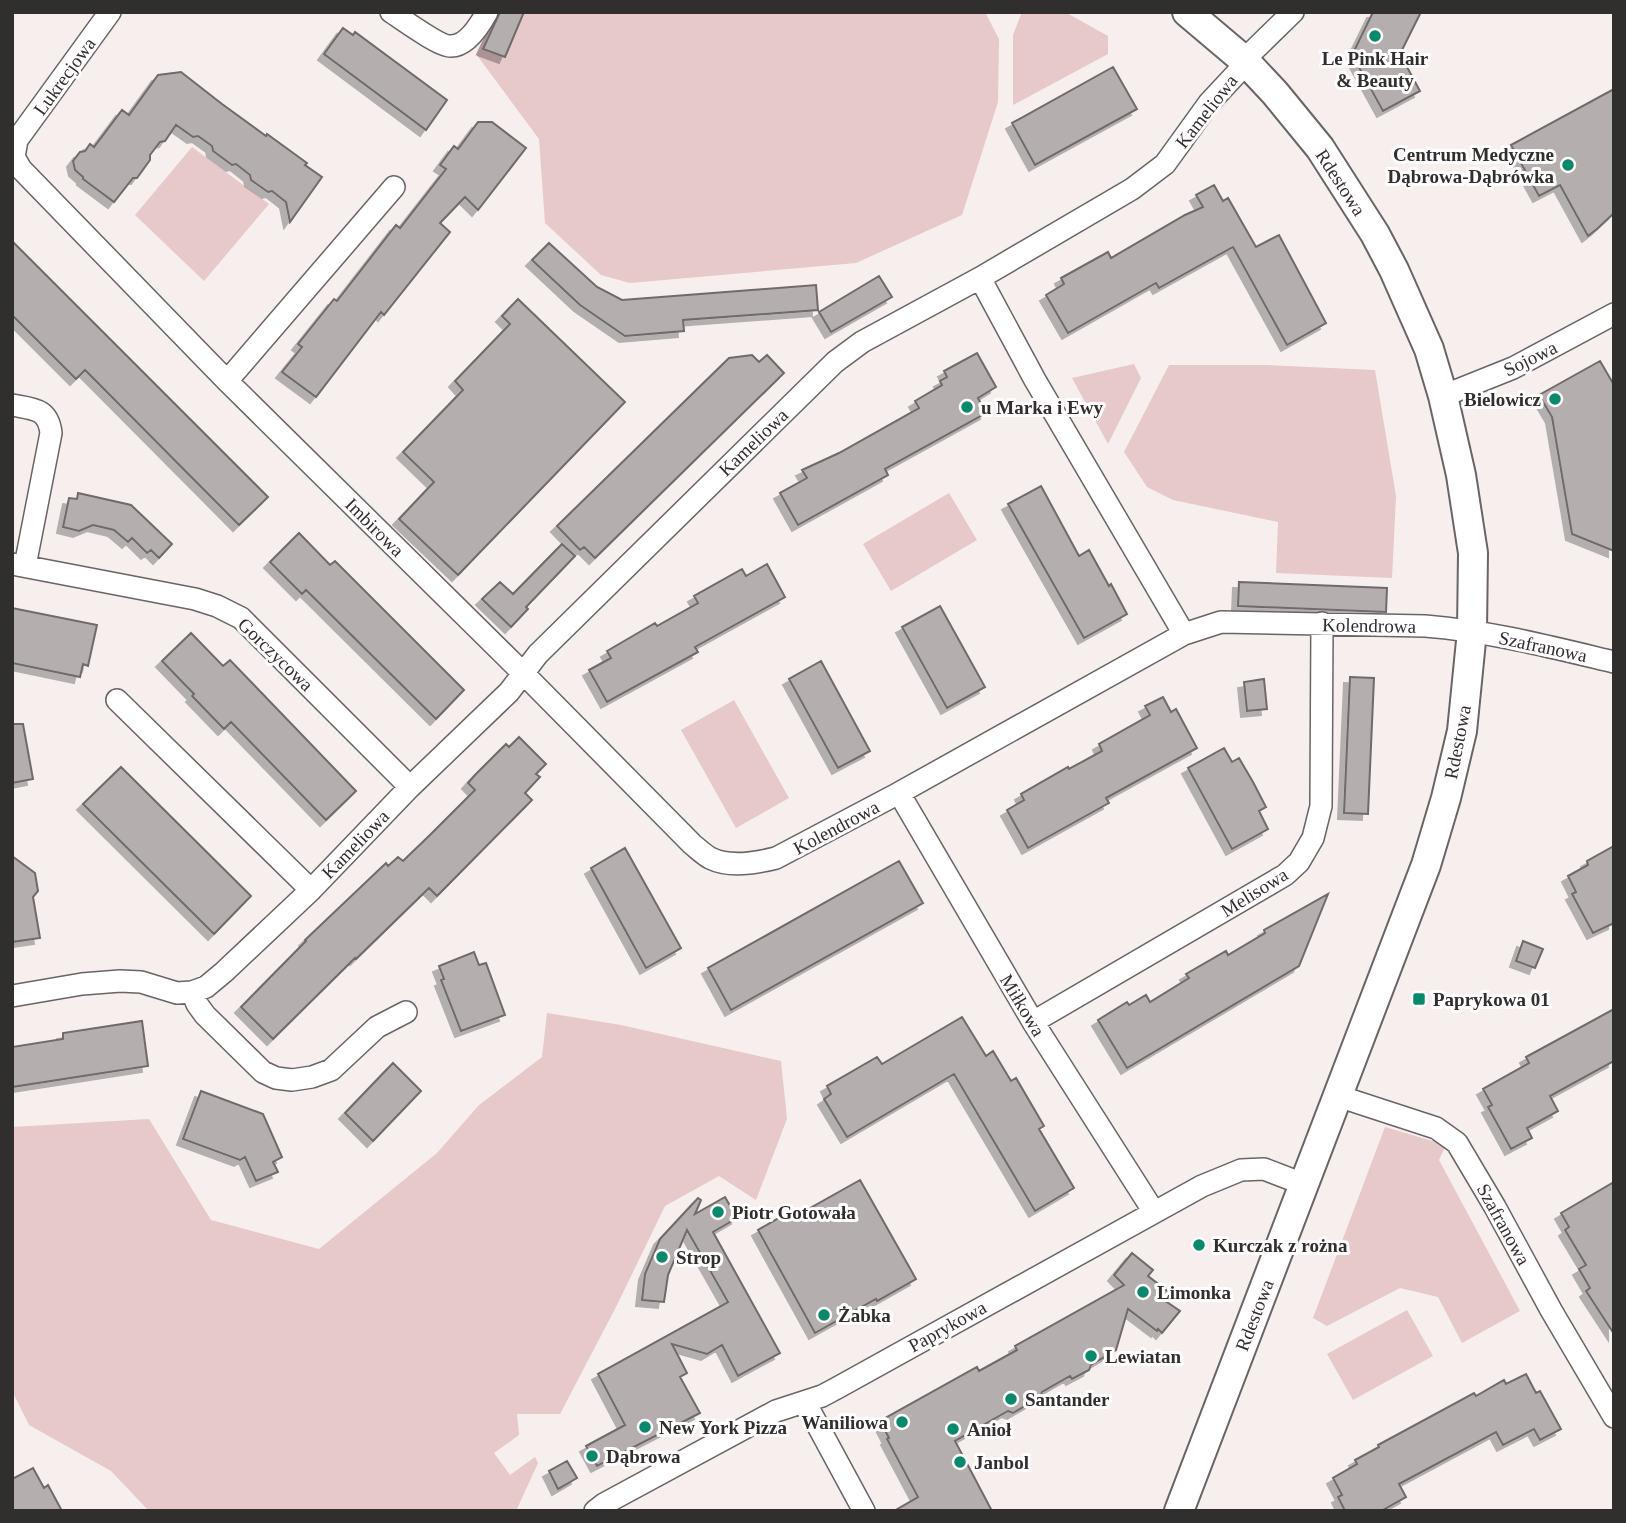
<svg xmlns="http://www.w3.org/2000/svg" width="1626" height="1523" viewBox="0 0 1626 1523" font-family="'Times New Roman',serif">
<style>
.green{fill:#e6c9c8}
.building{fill:#b5aeae;stroke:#706a6a;stroke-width:2;filter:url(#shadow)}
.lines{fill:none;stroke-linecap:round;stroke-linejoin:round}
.street-casing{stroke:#6a6464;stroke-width:24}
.secondary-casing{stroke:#6a6464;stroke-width:32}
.street{stroke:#fff;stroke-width:21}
.secondary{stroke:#fff;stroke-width:28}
.poi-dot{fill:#09886c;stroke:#fffdfd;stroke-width:2.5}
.labels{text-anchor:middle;stroke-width:6;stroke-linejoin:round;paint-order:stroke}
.poi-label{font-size:19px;font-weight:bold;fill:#312e2e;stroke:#fffdfd;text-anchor:start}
.street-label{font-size:19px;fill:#312e2e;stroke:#fffdfd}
</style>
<defs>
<filter id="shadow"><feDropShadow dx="-6" dy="6" stdDeviation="0" flood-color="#0004"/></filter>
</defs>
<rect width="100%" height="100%" fill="#f6efee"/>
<!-- green -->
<path class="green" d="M 497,12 L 985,12 L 999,39 L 998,102 L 962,215 L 856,263 L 630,283 L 601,275 L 545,223 L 539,139 L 476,54 Z
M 1022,12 L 1065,12 L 1108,36 L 1108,54 L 1013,105 L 1013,35 Z
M 192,147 L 269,204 L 204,281 L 135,215 Z
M 1134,364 L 1141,378 L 1108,444 L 1072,378 Z
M 1169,365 L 1267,365 L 1375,370 L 1396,496 L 1392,578 L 1276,573 L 1278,522 L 1173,500 L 1147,487 L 1124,452 Z
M 949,493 L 977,540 L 891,591 L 863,544 Z
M 734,700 L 789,798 L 736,828 L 681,730 Z
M 547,1013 L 621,1025 L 781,1061 L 787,1119 L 756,1200 L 719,1176 L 665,1206 L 617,1305 L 560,1414 L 517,1414 L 519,1435 L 494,1453 L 510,1475 L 535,1457 L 538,1463 L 516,1511 L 149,1511 L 111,1471 L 29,1425 L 12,1391 L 12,1127 L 149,1119 L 211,1220 L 319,1249 L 437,1153 L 479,1105 L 542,1057 Z
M 1385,1127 L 1446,1145 L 1439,1160 L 1520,1311 L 1462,1343 L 1438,1297 L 1400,1288 L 1327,1326 L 1313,1318 Z
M 1407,1310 L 1433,1356 L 1353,1400 L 1327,1354 Z"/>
<!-- building -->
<path class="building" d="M 500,12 L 524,12 L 505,57 L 483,49 Z
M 1373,12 L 1421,12 L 1400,54 L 1420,91 L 1383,111 L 1356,62 L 1358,61 L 1353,53 Z
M 343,28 L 353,35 L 355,32 L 447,100 L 426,130 L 324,54 Z
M 1113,67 L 1137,109 L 1035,165 L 1012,123 Z
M 181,72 L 222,104 L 266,136 L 267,134 L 307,163 L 305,165 L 322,177 L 290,222 L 286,202 L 272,191 L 268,192 L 251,180 L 250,175 L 236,164 L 232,165 L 213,151 L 212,146 L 198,136 L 193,137 L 176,125 L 165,141 L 160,142 L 150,155 L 150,160 L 137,178 L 133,178 L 114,202 L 83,179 L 83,177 L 75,170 L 73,161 L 80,152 L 85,151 L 90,144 L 94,147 L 122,110 L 129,115 L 158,75 Z
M 1614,89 L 1614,213 L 1597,229 L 1588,236 L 1560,185 L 1539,196 L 1511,145 Z
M 478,122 L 492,122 L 526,148 L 478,210 L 465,197 L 440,223 L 450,232 L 384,315 L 381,312 L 316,397 L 282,372 L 302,347 L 298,344 L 334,299 L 337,301 L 396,225 L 400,228 L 446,169 L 440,165 L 454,146 L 458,149 Z
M 1214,185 L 1223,201 L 1228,198 L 1256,247 L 1279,235 L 1326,323 L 1287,345 L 1233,247 L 1159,288 L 1156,283 L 1068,333 L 1046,295 L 1064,284 L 1061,278 L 1108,252 L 1111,258 L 1185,215 L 1203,207 L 1196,195 Z
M 12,241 L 268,497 L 239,525 L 85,370 L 76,379 L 12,315 Z
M 549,243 L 597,287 L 622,300 L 816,285 L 818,310 L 683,320 L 684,331 L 625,336 L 580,305 L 532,260 Z
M 879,276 L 892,297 L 831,332 L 819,312 Z
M 518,299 L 625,402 L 458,575 L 399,519 L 434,482 L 403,452 L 463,390 L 455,381 L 510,324 L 502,316 Z
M 977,353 L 996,387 L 978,398 L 986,413 L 885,469 L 888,475 L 798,525 L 780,493 L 807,478 L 802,470 L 839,453 L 919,408 L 915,401 L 942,385 L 940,381 L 947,377 L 944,371 Z
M 752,355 L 759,362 L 767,355 L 784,373 L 595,558 L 584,547 L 580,550 L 557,526 L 729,358 Z
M 1600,361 L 1614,385 L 1614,551 L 1572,534 L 1552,417 L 1539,395 Z
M 1041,486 L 1079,556 L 1089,550 L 1109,586 L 1111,584 L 1127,614 L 1084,638 L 1008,504 Z
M 78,493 L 131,505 L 172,544 L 159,558 L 151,550 L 147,553 L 132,538 L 128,542 L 114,530 L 93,525 L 79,531 L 63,527 L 69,498 L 77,499 Z
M 299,533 L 330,565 L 335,561 L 464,690 L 436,719 L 306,590 L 302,594 L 270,562 Z
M 562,544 L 575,556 L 526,607 L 528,609 L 511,627 L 482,599 L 500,582 L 513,594 Z
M 767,564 L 785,597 L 695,647 L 698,652 L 607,702 L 589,670 L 611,658 L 607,651 L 655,623 L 657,626 L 698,603 L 694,596 L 742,569 L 746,576 Z
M 1239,582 L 1387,588 L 1386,612 L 1238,606 Z
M 940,606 L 985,687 L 947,708 L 902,627 Z
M 12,608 L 97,625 L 88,666 L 83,664 L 80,677 L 12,663 Z
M 191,633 L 223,666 L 230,660 L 356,791 L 326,820 L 231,722 L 224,729 L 192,696 L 194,694 L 162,661 Z
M 821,661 L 870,751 L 838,768 L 789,679 Z
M 1350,677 L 1374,678 L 1368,814 L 1344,813 Z
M 1264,679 L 1267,709 L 1247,711 L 1244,682 Z
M 1163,697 L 1171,712 L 1176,709 L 1197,748 L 1106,798 L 1109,803 L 1028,848 L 1007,810 L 1024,800 L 1021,794 L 1068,767 L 1069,769 L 1102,751 L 1099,744 L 1150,715 L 1145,706 Z
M 12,724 L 23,724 L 33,779 L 12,783 Z
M 519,737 L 546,764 L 536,774 L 540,777 L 525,793 L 532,800 L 437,896 L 429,888 L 356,959 L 355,958 L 273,1039 L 241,1007 L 306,941 L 305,940 L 386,863 L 388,866 L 398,857 L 403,861 L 431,834 L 475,790 L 468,783 L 475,775 L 506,744 L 509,747 Z
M 1224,748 L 1232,762 L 1239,758 L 1253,782 L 1266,807 L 1259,811 L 1268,829 L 1232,849 L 1188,768 Z
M 121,767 L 251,896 L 214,934 L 83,804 Z
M 1614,846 L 1614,923 L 1593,933 L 1572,894 L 1576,892 L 1568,876 L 1588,865 L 1587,861 Z
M 625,848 L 681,948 L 646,968 L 591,868 Z
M 12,856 L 35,873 L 38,891 L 33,897 L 40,938 L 12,942 Z
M 899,861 L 923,903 L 731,1010 L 708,968 Z
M 1328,894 L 1299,966 L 1127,1068 L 1098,1020 L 1127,1002 L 1129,1005 L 1146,995 L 1150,1002 L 1189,978 L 1186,974 L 1226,951 L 1228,955 L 1265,933 L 1264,930 Z
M 1523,941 L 1543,949 L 1535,968 L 1516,961 Z
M 474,952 L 479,965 L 486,963 L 505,1015 L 461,1031 L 441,980 L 444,979 L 439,966 Z
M 1614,1009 L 1614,1061 L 1550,1096 L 1558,1111 L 1527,1128 L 1532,1138 L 1511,1149 L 1488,1107 L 1492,1105 L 1483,1089 L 1529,1063 L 1526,1057 Z
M 962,1017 L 986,1056 L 993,1051 L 1011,1081 L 1016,1078 L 1044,1126 L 1039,1129 L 1074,1188 L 1035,1211 L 954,1074 L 847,1137 L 824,1099 L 831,1094 L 827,1086 L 877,1057 L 882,1064 Z
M 142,1021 L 148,1066 L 12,1087 L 12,1047 L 63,1039 L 63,1033 Z
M 393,1063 L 421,1091 L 373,1141 L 345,1113 Z
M 201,1091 L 263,1114 L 282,1157 L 273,1162 L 278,1172 L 256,1181 L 245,1157 L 240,1160 L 183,1139 Z
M 860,1180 L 916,1279 L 877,1301 L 876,1299 L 815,1333 L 758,1230 L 791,1211 L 794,1217 Z
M 1614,1182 L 1614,1334 L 1586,1291 L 1590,1288 L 1579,1269 L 1586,1265 L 1565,1230 L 1569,1227 L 1561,1213 Z
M 725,1197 L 737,1218 L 713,1232 L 780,1353 L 738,1376 L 722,1345 L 707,1354 L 672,1344 L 687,1373 L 680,1377 L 700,1413 L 597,1466 L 586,1446 L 625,1425 L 598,1374 L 728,1302 L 687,1230 L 668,1275 L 664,1302 L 642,1300 L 645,1274 L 660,1239 L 698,1198 L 701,1200 L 695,1214 Z
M 1132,1253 L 1153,1270 L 1148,1276 L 1170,1293 L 1164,1300 L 1180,1311 L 1162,1333 L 1158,1329 L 1157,1331 L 1128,1309 L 1116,1350 L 1091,1365 L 1089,1370 L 1072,1379 L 1070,1376 L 1042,1392 L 1040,1397 L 1013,1413 L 1008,1411 L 955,1441 L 992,1511 L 894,1511 L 918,1497 L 887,1439 L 889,1438 L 880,1421 L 977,1367 L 979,1371 L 1017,1350 L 1015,1346 L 1124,1285 L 1114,1275 Z
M 1526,1374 L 1536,1393 L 1540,1391 L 1561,1429 L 1540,1440 L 1534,1429 L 1503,1445 L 1496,1432 L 1399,1484 L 1406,1497 L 1381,1511 L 1345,1511 L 1338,1497 L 1342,1495 L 1333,1478 L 1357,1464 L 1355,1460 L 1379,1447 L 1378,1445 L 1474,1393 L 1476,1396 L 1504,1380 L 1506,1384 Z
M 567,1461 L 577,1478 L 558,1489 L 549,1471 Z
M 33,1468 L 44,1488 L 48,1485 L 62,1511 L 12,1511 L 12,1479 Z"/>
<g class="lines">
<defs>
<path id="street" d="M 110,12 L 17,140 L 14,157 L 21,169 L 227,381 L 523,673 L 692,844 C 697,848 703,854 710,858 C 730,868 756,863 776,858 L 899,793 L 1184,634 L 1221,622 L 1425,626 C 1489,631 1551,647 1614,662
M 391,12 C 402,19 440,47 451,46 C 467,46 480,25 487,12
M 980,278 L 1035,380 L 1184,634
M 227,381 L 394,187
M 1443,396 L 1513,368 L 1614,314
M 12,405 C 33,409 48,408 51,433 L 25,566
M 12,564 L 195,599 L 217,606 L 241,618 L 410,787
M 117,700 L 311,890
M 899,793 L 1033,1022 L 1154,1212
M 192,992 L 197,1004 L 205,1015 L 263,1072 L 276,1078 L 292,1080 L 312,1077 L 331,1070 L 377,1027 L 406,1012
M 12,996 L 82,984 L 120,981 L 141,982 L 177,993 L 192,992 L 206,987 L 224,972 L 311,890 L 410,787 L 509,692 L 538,654 L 835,362 L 862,342 L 980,278 L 1132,189 L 1165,164 L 1209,103 L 1237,73 L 1253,51 L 1293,12
M 1033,1022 L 1285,875 L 1299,862 L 1313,838 L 1321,806 L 1322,623
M 1338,1096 L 1436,1128 L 1457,1143 L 1495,1207 L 1551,1310 L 1614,1417
M 805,1402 L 864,1511
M 595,1511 L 604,1504 L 776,1411 L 822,1396 L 837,1388 L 1202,1186 L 1241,1170 L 1264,1169 L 1303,1184"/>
<path id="secondary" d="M 1179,1511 L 1426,865 L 1446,798 L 1462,731 L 1472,631 L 1473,553 L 1461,475 L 1443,396 L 1429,349 L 1394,270 L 1375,234 L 1320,148 L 1275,93 L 1245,61 L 1187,12"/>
</defs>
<!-- street casing -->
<use href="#street" class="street-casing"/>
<!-- secondary casing -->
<use href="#secondary" class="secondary-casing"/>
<!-- street -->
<use href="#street" class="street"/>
<!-- secondary -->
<use href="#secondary" class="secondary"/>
</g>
<!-- markers -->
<g class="poi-dot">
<circle cx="1375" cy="36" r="7"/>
<circle cx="1568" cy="165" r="7"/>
<circle cx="1555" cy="399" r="7"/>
<circle cx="967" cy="407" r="7"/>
<rect x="1412" y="992" width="14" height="14" rx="3.5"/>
<circle cx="718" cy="1212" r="7"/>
<circle cx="1199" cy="1245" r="7"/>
<circle cx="662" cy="1257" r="7"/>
<circle cx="1143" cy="1292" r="7"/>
<circle cx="824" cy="1315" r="7"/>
<circle cx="1091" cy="1356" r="7"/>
<circle cx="1011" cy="1399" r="7"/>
<circle cx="902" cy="1422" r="7"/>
<circle cx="645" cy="1427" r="7"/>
<circle cx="953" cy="1429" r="7"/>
<circle cx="592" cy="1456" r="7"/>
<circle cx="960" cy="1462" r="7"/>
</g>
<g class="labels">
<!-- poi labels -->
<g class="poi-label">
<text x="1375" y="65" text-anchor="middle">Le Pink Hair<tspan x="1375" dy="22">&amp; Beauty</tspan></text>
<text x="1554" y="161" text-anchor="end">Centrum Medyczne<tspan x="1554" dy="22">Dąbrowa-Dąbrówka</tspan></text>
<text x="1541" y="406" text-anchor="end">Bielowicz</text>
<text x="981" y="414">u Marka i Ewy</text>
<text x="1433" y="1006">Paprykowa 01</text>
<text x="732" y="1219">Piotr Gotowała</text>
<text x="1213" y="1252">Kurczak z rożna</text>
<text x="676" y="1264">Strop</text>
<text x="1157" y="1299">Limonka</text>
<text x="838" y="1322">Żabka</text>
<text x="1105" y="1363">Lewiatan</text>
<text x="1025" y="1406">Santander</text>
<text x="888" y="1429" text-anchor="end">Waniliowa</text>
<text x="659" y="1434">New York Pizza</text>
<text x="967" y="1436">Anioł</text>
<text x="606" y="1463">Dąbrowa</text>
<text x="974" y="1469">Janbol</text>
</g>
<!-- street labels -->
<g class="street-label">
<text transform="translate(64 76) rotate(-54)" y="7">Lukrecjowa</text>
<text transform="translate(1206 111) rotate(-52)" y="7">Kameliowa</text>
<text transform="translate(1341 182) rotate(57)" y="7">Rdestowa</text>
<text transform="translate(1530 358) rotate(-26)" y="7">Sojowa</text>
<text transform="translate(753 442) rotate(-44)" y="7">Kameliowa</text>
<text transform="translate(375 527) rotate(45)" y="7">Imbirowa</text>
<text transform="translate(1369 625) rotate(1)" y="7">Kolendrowa</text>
<text transform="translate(1543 646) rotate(12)" y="7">Szafranowa</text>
<text transform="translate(276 654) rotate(44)" y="7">Gorczycowa</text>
<text transform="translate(1457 742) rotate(-79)" y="7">Rdestowa</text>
<text transform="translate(836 827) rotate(-28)" y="7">Kolendrowa</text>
<text transform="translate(355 844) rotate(-46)" y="7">Kameliowa</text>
<text transform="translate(1254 892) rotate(-32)" y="7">Melisowa</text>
<text transform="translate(1023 1005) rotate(59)" y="7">Miłkowa</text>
<text transform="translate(1504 1224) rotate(61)" y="7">Szafranowa</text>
<text transform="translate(1254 1315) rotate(-69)" y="7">Rdestowa</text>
<text transform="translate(947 1326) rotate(-29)" y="7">Paprykowa</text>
</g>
</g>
<!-- border -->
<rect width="1626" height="1523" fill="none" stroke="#312e2e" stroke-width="28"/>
</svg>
